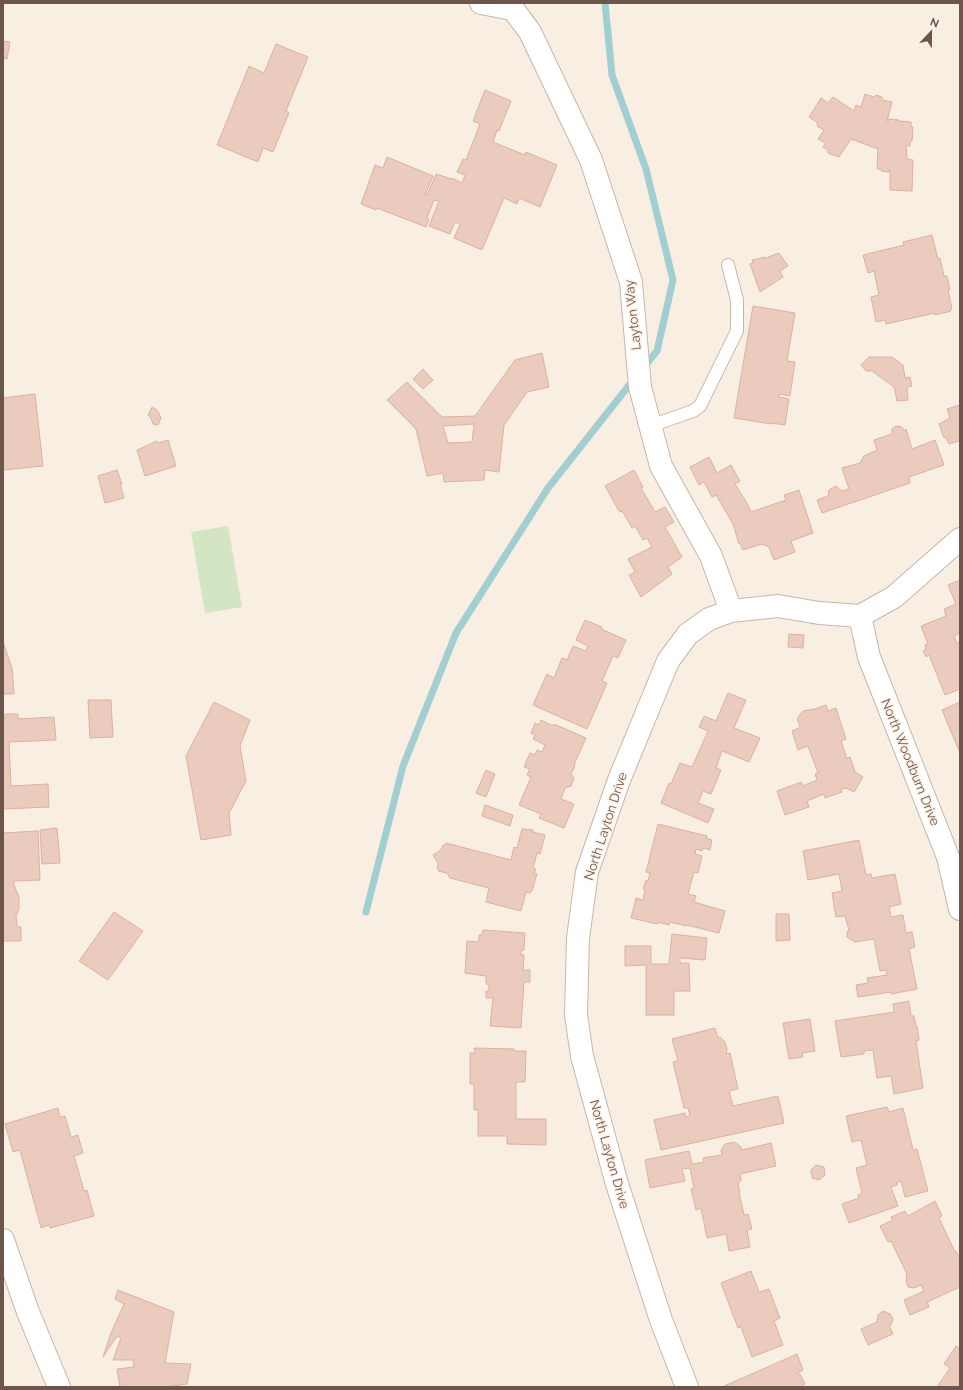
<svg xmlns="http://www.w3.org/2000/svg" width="963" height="1390" viewBox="0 0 963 1390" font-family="Raleway,sans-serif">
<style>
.green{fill:#d4e5c3}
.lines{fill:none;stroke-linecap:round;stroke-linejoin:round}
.stream{stroke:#a1ced0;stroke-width:7}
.building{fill:#ebcbbd;stroke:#dcb19f;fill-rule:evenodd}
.service-casing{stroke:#c8b5ab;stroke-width:14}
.minor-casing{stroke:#c8b5ab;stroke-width:24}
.service{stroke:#fff;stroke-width:12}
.minor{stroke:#fff;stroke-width:22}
.labels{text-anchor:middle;stroke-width:3;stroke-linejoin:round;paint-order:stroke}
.street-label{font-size:13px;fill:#6e554c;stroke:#fdf2e8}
</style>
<rect width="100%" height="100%" fill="#f9eee2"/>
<!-- green -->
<path class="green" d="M 228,526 L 242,607 L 205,613 L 191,532 Z"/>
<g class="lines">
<!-- stream -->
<path class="stream" d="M 605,3 L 612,75 L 646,169 L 673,280 L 657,351 L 643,368
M 366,912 L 403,766 L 456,633 L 548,488 L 634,379"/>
</g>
<!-- building -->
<path class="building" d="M 3,41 L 10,42 L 7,59 L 3,58 L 3,61 Z
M 276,44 L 308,57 L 286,111 L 289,113 L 273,152 L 263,148 L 258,162 L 217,145 L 249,66 L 264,73 Z
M 485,90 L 511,101 L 499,131 L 497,130 L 493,142 L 525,155 L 526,152 L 557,165 L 540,207 L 519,198 L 517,204 L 504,198 L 482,250 L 454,238 L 460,224 L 455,222 L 450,234 L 429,226 L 439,201 L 434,200 L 427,218 L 429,219 L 426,227 L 377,208 L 376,210 L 361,204 L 375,165 L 383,168 L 387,157 L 433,176 L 425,195 L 427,195 L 436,174 L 452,179 L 452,178 L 462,183 L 465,175 L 457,172 L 463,159 L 466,160 L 480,124 L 473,121 Z
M 865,94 L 874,97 L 876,95 L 882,97 L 883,100 L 892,102 L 887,121 L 888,122 L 889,119 L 899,120 L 899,121 L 911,122 L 911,127 L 913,127 L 912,141 L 910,141 L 910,146 L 906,146 L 907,159 L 913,160 L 912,191 L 890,190 L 890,170 L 889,170 L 889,172 L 881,171 L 882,169 L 877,169 L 878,149 L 851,139 L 839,157 L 828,153 L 828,150 L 823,147 L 826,143 L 818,139 L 824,130 L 817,126 L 818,124 L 815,121 L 809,117 L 821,98 L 828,103 L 833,97 L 854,111 L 856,105 L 861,107 Z
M 932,235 L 938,259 L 940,258 L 944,276 L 947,276 L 950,290 L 948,290 L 952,309 L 950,310 L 951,311 L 935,315 L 935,313 L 886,324 L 885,320 L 876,322 L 871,297 L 879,295 L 874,271 L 868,273 L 863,255 L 904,245 L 903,242 Z
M 779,253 L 788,266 L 780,271 L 783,277 L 760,292 L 750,264 L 753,263 L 752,260 L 765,257 L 765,259 L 768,257 Z
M 753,306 L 795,313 L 787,361 L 795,362 L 790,396 L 779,394 L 779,397 L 789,399 L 785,425 L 771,423 L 771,424 L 734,418 Z
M 542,353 L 549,387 L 527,392 L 504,425 L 499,472 L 485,470 L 484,480 L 444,482 L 443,473 L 427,476 L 416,429 L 387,400 L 407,382 L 442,417 L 475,416 L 515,360 ZM 474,424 L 472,442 L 448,443 L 443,426 Z
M 869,357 L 892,357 L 903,365 L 905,378 L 910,377 L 912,386 L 907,387 L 908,400 L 897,401 L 894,387 L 872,371 L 866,371 L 861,365 Z
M 423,369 L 433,380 L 423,389 L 413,379 Z
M 35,394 L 43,466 L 3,470 L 3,398 Z
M 960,405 L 960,443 L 959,441 L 949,444 L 946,437 L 944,438 L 939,424 L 950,418 L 947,409 Z
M 152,407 L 157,410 L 161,418 L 158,425 L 153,424 L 151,418 L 148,415 Z
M 896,426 L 902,427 L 904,431 L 906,429 L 912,449 L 935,440 L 944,465 L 909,477 L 910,483 L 822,513 L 817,500 L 828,496 L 829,490 L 836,486 L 842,491 L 849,489 L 842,468 L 860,463 L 864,456 L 877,450 L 874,440 L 892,434 L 892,429 Z
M 168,440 L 176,466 L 145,476 L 137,450 L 157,441 L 158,443 Z
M 709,457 L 717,473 L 731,465 L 740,481 L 735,484 L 748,505 L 751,512 L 786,500 L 784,495 L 799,490 L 813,533 L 791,541 L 795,552 L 774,560 L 769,547 L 762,544 L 743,550 L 740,543 L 739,544 L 733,524 L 716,495 L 712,497 L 704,482 L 699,485 L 690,467 Z
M 117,470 L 122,484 L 120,484 L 124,498 L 105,503 L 98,476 Z
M 634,470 L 643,487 L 641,488 L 655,512 L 665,507 L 674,522 L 665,527 L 682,557 L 668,567 L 672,574 L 641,597 L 629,575 L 635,572 L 628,559 L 652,547 L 647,538 L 643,540 L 635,526 L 632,528 L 623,512 L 619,511 L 605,486 Z
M 960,580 L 960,633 L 954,636 L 957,643 L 960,642 L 960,689 L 945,695 L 929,655 L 926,657 L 923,651 L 926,649 L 925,645 L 928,644 L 921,626 L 946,616 L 944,609 L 956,604 L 948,585 Z
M 585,620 L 602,627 L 601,629 L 626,640 L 618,658 L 613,656 L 602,681 L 607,683 L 587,729 L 533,705 L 547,674 L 554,678 L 562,658 L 567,660 L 573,646 L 586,651 L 588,646 L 576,640 Z
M 789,634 L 804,635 L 803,648 L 788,647 Z
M 3,642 L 12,668 L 14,694 L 3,694 Z
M 728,693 L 746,700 L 734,728 L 760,738 L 749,762 L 722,751 L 716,768 L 721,770 L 711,794 L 703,791 L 698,803 L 714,809 L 708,823 L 661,803 L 669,783 L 671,784 L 680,763 L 692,767 L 708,731 L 699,727 L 704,716 L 716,721 Z
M 88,700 L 111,700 L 113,737 L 90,738 Z
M 214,702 L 250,720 L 240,746 L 246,781 L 229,813 L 231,835 L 201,840 L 186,756 Z
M 960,702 L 960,753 L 942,710 Z
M 826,705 L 828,711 L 836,708 L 846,739 L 841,741 L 846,756 L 845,756 L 846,758 L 850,757 L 855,772 L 863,777 L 854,792 L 846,788 L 841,789 L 842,792 L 825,798 L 824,794 L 807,801 L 809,807 L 785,815 L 777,791 L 801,782 L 803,786 L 817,780 L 815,774 L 818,773 L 808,746 L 798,750 L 792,731 L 799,728 L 800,726 L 797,719 L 803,711 L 815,709 Z
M 5,714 L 18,714 L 18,719 L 54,717 L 56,740 L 9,742 L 11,786 L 48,784 L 49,807 L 3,809 L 3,719 L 5,719 Z
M 541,720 L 553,726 L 554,724 L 586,738 L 574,765 L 575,766 L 571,774 L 574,778 L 571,786 L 565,788 L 561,799 L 574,804 L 564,828 L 539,818 L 541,814 L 519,805 L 531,777 L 527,775 L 530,769 L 524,767 L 530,753 L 535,755 L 537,750 L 542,752 L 545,745 L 533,739 L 535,735 L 531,733 L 535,723 L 539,725 Z
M 486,770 L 495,774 L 486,797 L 476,793 Z
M 485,805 L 513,815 L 510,826 L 482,816 Z
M 658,824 L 707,836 L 706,838 L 712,840 L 710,850 L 703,848 L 702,851 L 696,849 L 695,854 L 702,856 L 698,873 L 694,872 L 688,894 L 696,896 L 694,902 L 725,911 L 719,933 L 687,925 L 686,926 L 670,922 L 669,925 L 657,922 L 657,924 L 631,918 L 636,898 L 643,900 L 645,890 L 643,889 L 646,880 L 648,881 L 650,873 L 646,872 Z
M 57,828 L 60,863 L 42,864 L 40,830 Z
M 522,829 L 533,830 L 533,832 L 545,835 L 540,854 L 537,853 L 533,868 L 536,869 L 534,873 L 537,874 L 532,891 L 531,891 L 530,893 L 526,892 L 521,911 L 486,902 L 489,888 L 450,878 L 447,873 L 438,871 L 439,869 L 437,868 L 438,863 L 433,855 L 441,850 L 443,845 L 445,845 L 446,843 L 511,860 L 514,847 L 517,848 Z
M 38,831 L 40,880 L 14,881 L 14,885 L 19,897 L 19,909 L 16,916 L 17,927 L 21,927 L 21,941 L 3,941 L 3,833 Z
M 859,840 L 866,875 L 871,874 L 872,878 L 895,874 L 901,904 L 889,907 L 891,917 L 903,915 L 906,933 L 912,932 L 915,947 L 909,949 L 917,989 L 891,994 L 891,992 L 858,997 L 856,985 L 868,983 L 867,978 L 887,975 L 886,970 L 880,971 L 874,939 L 855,942 L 847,937 L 847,932 L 849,930 L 845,916 L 836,917 L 832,893 L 842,891 L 839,874 L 808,880 L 803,851 Z
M 114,912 L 143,931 L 108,980 L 79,961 Z
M 776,914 L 789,914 L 790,940 L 776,941 Z
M 483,930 L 525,933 L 524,950 L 521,950 L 521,955 L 524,955 L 523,970 L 530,970 L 530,982 L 524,982 L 521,1028 L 490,1026 L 493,998 L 486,998 L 486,991 L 489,991 L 489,986 L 486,983 L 486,976 L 465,973 L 467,941 L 479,942 L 479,935 L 482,935 Z
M 672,934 L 707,938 L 705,960 L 680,958 L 680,963 L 689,963 L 690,991 L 674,991 L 674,1015 L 646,1015 L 646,965 L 625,966 L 625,946 L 651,946 L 651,964 L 669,964 Z
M 909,1001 L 911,1016 L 914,1016 L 916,1026 L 917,1026 L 919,1040 L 916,1041 L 923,1088 L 894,1094 L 891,1076 L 877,1078 L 873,1050 L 864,1051 L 864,1054 L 841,1057 L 835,1021 L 894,1012 L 893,1004 Z
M 810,1019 L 815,1051 L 802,1053 L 803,1057 L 789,1059 L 783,1023 Z
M 715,1028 L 718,1038 L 720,1037 L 725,1042 L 727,1049 L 726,1054 L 730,1053 L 738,1089 L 729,1091 L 733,1106 L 778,1096 L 784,1123 L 661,1150 L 654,1120 L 685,1113 L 686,1117 L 690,1116 L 688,1108 L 684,1108 L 673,1062 L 678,1061 L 672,1039 Z
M 474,1048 L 514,1049 L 514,1051 L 526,1051 L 525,1082 L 516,1082 L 516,1119 L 546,1119 L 546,1145 L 507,1144 L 507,1136 L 478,1136 L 478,1110 L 474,1110 L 474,1084 L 470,1084 L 470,1053 L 475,1053 Z
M 887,1107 L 889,1112 L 903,1108 L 913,1150 L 917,1149 L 928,1191 L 905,1197 L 901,1181 L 897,1182 L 897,1185 L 891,1187 L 898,1206 L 849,1223 L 842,1204 L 859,1198 L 858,1195 L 862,1193 L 856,1168 L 867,1165 L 861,1140 L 852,1142 L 846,1116 Z
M 58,1108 L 60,1117 L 65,1116 L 71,1137 L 78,1135 L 83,1153 L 74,1156 L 84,1191 L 87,1190 L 94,1216 L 50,1228 L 49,1225 L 41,1228 L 20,1150 L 13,1152 L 5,1124 Z
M 734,1142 L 740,1146 L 742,1150 L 771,1143 L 776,1166 L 740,1174 L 741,1180 L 738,1184 L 740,1193 L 739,1193 L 744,1215 L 748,1214 L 752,1229 L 747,1230 L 750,1247 L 729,1251 L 726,1234 L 707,1238 L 701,1208 L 696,1210 L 691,1189 L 694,1188 L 690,1168 L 682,1169 L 685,1181 L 650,1188 L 645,1160 L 689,1151 L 692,1164 L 704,1162 L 703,1158 L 722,1155 L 721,1150 L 725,1144 Z
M 816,1165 L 824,1167 L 825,1175 L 819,1180 L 812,1178 L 811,1170 Z
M 935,1201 L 942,1216 L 939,1218 L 955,1252 L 956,1251 L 960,1259 L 960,1287 L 927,1302 L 929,1307 L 910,1315 L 904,1300 L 924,1291 L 921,1285 L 914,1288 L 908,1287 L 906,1281 L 907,1274 L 891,1241 L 888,1242 L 880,1226 L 893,1220 L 891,1217 L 905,1211 L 908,1216 Z
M 751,1271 L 759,1292 L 769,1289 L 780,1318 L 774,1321 L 783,1345 L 752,1357 L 741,1327 L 738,1328 L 721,1283 Z
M 118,1290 L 174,1312 L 165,1363 L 191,1364 L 187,1384 L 165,1387 L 120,1387 L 117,1369 L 134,1367 L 133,1360 L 113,1360 L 121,1338 L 117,1336 L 103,1357 L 111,1333 L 124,1304 L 115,1299 Z
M 883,1311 L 890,1314 L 893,1319 L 891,1325 L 889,1325 L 893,1334 L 868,1345 L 861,1329 L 877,1322 L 878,1315 Z
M 956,1346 L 960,1349 L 960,1387 L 937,1387 L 950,1368 L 944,1364 Z
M 797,1354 L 803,1370 L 797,1373 L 798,1375 L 800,1374 L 805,1384 L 802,1385 L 803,1387 L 722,1387 Z"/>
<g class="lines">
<defs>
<path id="service" d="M 650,426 L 693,411 L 700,406 L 737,331 L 737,300 L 728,265"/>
<path id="minor" d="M 481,3 L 513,9 L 530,32 L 591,160 L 631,282 L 640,387 L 661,466 L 711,556 L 731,611
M 860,616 L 869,657 L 948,857 L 960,909
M 860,616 L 894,597 L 960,539
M 3,1240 L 28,1312 L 59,1387
M 687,1387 L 661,1320 L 617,1184 L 582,1056 L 576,1015 L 578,938 L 587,872 L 619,780 L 668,661 L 688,634 L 709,619 L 731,611 L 778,606 L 819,613 L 860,616"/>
</defs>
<!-- service casing -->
<use href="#service" class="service-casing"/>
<!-- minor casing -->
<use href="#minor" class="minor-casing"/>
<!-- service -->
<use href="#service" class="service"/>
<!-- minor -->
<use href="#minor" class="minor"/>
</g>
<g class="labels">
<!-- street labels -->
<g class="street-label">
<text transform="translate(632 315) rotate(-96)" y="5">Layton Way</text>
<text transform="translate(911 762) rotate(68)" y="5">North Woodburn Drive</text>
<text transform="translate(605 826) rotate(-72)" y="5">North Layton Drive</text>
<text transform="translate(610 1154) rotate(74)" y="5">North Layton Drive</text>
</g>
</g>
<!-- border -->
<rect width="963" height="1390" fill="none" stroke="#6e554c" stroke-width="8"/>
<!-- north arrow -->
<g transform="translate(931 32) rotate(22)" stroke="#fdf2e8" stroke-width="3" paint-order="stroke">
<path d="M0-3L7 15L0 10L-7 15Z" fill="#6e554c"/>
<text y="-6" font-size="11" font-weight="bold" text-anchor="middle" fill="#6e554c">N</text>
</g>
</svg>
